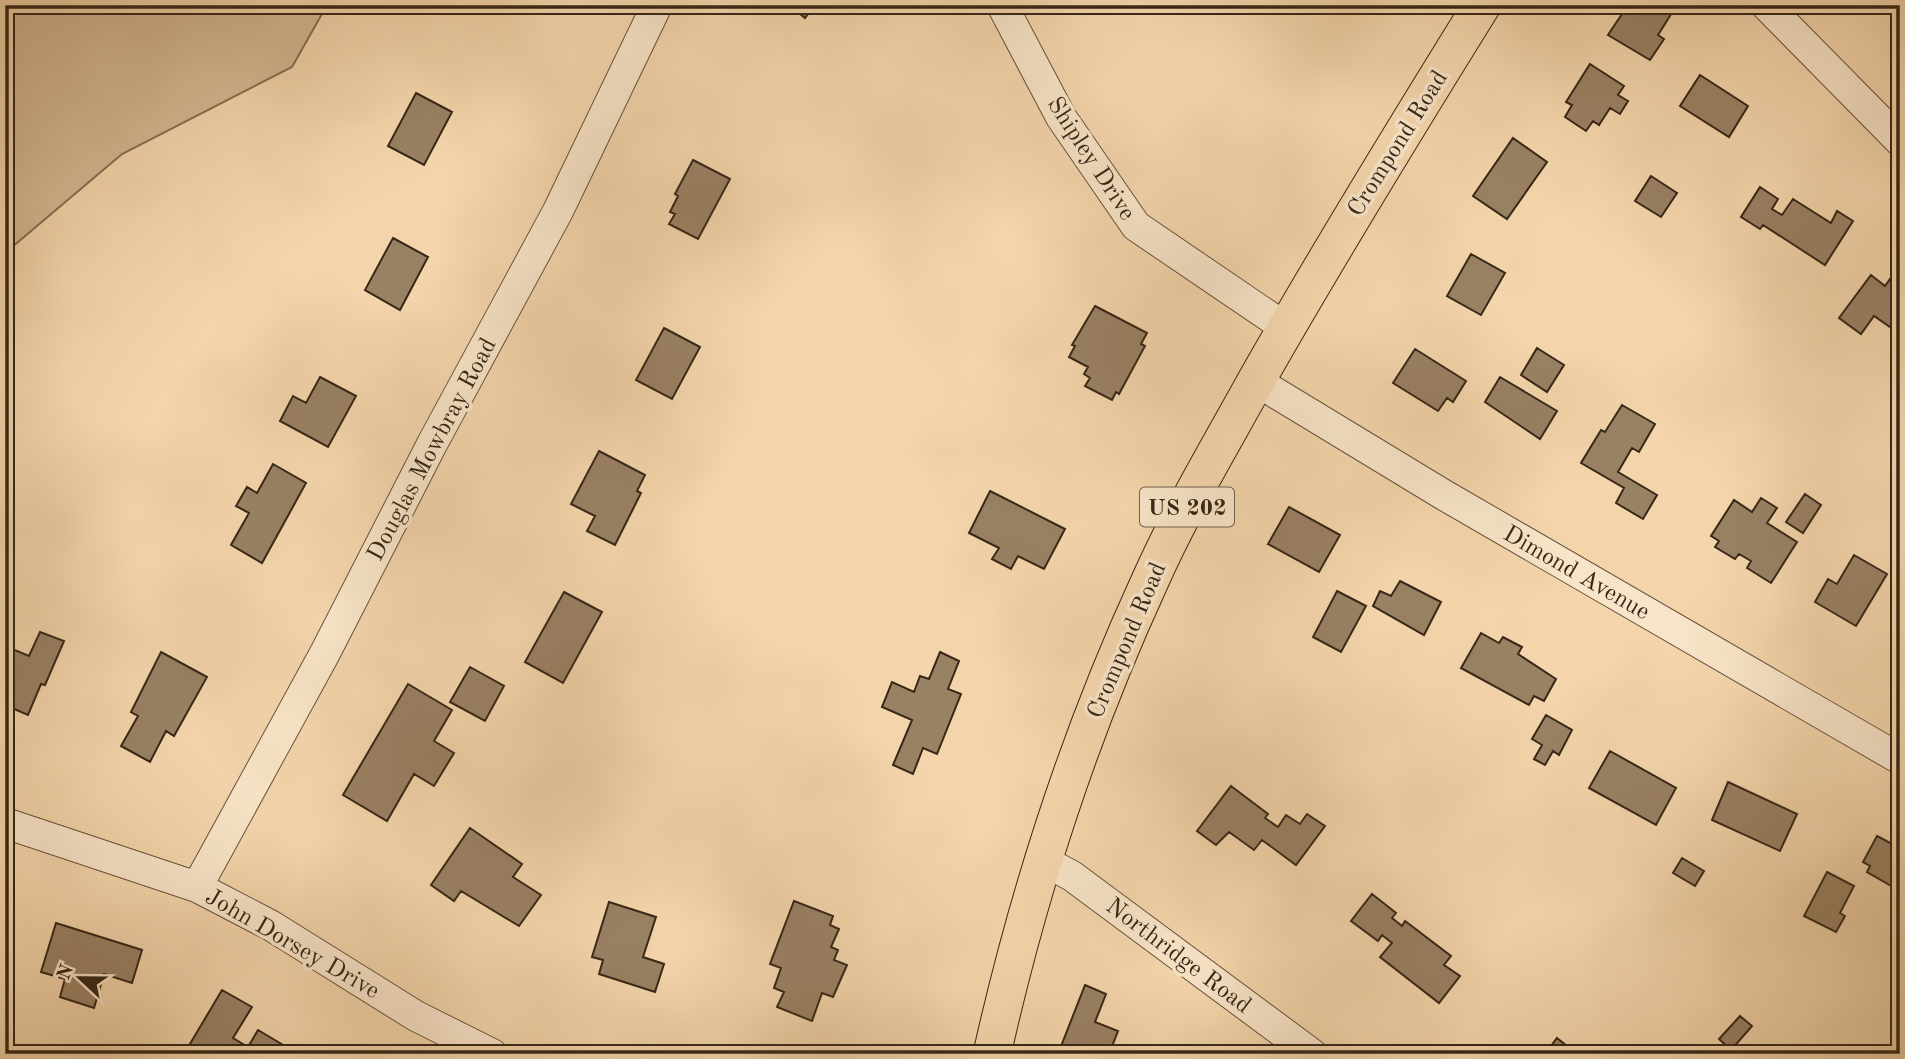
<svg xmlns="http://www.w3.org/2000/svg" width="1905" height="1059" viewBox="0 0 1905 1059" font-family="'Old Standard TT',serif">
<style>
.green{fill:#d4b792;stroke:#856f54;stroke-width:2}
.building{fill:#998164;stroke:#362717;stroke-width:2}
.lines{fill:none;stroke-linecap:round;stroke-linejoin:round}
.minor-casing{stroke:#66523c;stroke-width:32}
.major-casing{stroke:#362717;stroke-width:39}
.minor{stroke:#f8e4c8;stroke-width:30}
.major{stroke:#f4d5ab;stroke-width:37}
.labels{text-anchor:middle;stroke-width:7;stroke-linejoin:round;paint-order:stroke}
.shield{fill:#f8e4c8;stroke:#70604c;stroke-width:2}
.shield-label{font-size:23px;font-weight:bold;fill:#362717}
.street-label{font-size:24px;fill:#362717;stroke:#f8e4c8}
</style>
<rect width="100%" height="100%" fill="#f4d5ab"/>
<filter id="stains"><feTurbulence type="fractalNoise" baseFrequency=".00286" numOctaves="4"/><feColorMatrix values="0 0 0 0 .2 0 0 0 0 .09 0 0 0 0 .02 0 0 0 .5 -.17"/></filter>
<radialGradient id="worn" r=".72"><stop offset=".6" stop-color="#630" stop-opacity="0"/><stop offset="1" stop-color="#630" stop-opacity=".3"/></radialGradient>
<!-- green -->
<path class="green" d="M 5,5 L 327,5 L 292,67 L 122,154 L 5,253 Z"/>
<!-- building -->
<path class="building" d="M 789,5 L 815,5 L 805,18 Z
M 1285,5 L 1315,5 L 1313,13 Z
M 1628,5 L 1670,5 L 1668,8 L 1673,11 L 1658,35 L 1664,39 L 1650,60 L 1608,35 Z
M 1590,64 L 1624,86 L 1618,95 L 1628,101 L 1620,114 L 1610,108 L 1599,125 L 1593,121 L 1586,131 L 1565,117 L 1572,105 L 1566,102 Z
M 1700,75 L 1748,106 L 1729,137 L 1680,106 Z
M 416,93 L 452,112 L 424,165 L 388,146 Z
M 1513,138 L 1547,162 L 1507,219 L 1473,196 Z
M 693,160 L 730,179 L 698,239 L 669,224 L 675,214 L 670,212 L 678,196 L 675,194 Z
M 1651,176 L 1677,193 L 1661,217 L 1635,201 Z
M 1760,187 L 1778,199 L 1772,209 L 1782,215 L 1793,199 L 1831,223 L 1837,211 L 1853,221 L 1825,265 L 1763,225 L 1760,229 L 1741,217 Z
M 393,238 L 428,257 L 400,310 L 365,290 Z
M 1471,254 L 1505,273 L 1481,315 L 1447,296 Z
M 1871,275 L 1885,286 L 1890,279 L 1900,286 L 1900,313 L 1890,327 L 1874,316 L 1861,334 L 1839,318 Z
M 1095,306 L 1147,333 L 1141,344 L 1145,346 L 1119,394 L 1116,392 L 1112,400 L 1085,386 L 1090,378 L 1084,374 L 1088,367 L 1069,357 L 1075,346 L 1072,345 Z
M 664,328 L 700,347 L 672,399 L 636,380 Z
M 1537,348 L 1564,365 L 1547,392 L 1521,375 Z
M 1415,349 L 1466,381 L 1453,402 L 1447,398 L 1438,411 L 1393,383 Z
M 320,377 L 356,396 L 328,447 L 280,421 L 293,396 L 306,403 Z
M 320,377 L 356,396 L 328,447 L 280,421 L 293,396 L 306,403 Z
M 1500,377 L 1557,411 L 1540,439 L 1485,402 Z
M 1622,405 L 1655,424 L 1639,452 L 1632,448 L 1618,472 L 1657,495 L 1643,519 L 1616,503 L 1624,488 L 1581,463 L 1601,430 L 1605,432 Z
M 599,451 L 645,475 L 637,491 L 641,493 L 615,545 L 587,531 L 595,516 L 571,504 Z
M 273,464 L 306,483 L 262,563 L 231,545 L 249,513 L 236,506 L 247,487 L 257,493 Z
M 273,464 L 306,483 L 262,563 L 231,545 L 249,513 L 236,506 L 247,487 L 257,493 Z
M 990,491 L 1065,529 L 1044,569 L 1018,556 L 1011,569 L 992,559 L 999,548 L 969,533 Z
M 1805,494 L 1821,505 L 1803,533 L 1786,522 Z
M 1761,498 L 1777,508 L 1767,523 L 1797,542 L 1771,583 L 1747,568 L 1751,561 L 1739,554 L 1735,559 L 1715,547 L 1719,541 L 1711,536 L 1734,500 L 1752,512 Z
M 1289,507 L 1340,535 L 1319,572 L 1268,544 Z
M 1854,555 L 1887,574 L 1856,626 L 1815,602 L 1828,579 L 1837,584 Z
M 1400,581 L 1441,602 L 1424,635 L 1373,606 L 1380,591 L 1391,596 Z
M 1337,591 L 1366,606 L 1341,652 L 1313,637 Z
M 564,592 L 602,612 L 563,683 L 525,662 Z
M 40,632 L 64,641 L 45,685 L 41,684 L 28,715 L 5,705 L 5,646 L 29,656 Z
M 40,632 L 64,641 L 45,685 L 41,684 L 28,715 L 5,705 L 5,646 L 29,656 Z
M 1481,633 L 1499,643 L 1503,637 L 1522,647 L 1518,654 L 1556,679 L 1544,701 L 1534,696 L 1529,705 L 1461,668 Z
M 161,652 L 207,677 L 174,736 L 166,731 L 150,762 L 121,746 L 138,716 L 131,712 Z
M 161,652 L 207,677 L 174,736 L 166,731 L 150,762 L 121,746 L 138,716 L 131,712 Z
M 940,652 L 959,661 L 948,689 L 961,694 L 937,754 L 923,748 L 913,774 L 893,765 L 912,720 L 882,707 L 892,682 L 914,692 L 920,676 L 929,679 Z
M 470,667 L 504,686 L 485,721 L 450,702 Z
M 408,684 L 452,710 L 434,741 L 454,753 L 434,786 L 414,774 L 387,821 L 343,795 Z
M 1546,715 L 1572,730 L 1559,755 L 1553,751 L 1545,765 L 1534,759 L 1542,745 L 1532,739 Z
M 1610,751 L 1676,788 L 1656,825 L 1589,788 Z
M 1728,782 L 1797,814 L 1780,851 L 1712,820 Z
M 1231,786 L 1268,814 L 1265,818 L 1278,827 L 1286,815 L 1300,824 L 1307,814 L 1325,826 L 1296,865 L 1262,840 L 1254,850 L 1229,832 L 1216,845 L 1197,831 Z
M 470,828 L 522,864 L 513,877 L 541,895 L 519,926 L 461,891 L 454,901 L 431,885 Z
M 1877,836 L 1900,848 L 1900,891 L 1867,872 L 1870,866 L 1863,862 Z
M 1682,858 L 1704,871 L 1695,886 L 1673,873 Z
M 1827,872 L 1854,886 L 1840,913 L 1845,916 L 1836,932 L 1804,916 Z
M 1372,894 L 1396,913 L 1392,918 L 1402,926 L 1405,921 L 1451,956 L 1444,965 L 1460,976 L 1439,1003 L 1380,957 L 1392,943 L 1382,935 L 1378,941 L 1351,921 Z
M 794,901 L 833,916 L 830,925 L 839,929 L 831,947 L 838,950 L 834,960 L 847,965 L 833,997 L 822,993 L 812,1021 L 777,1007 L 784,992 L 774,988 L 781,968 L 770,964 Z
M 609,902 L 656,917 L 643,957 L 664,964 L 655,992 L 599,974 L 603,960 L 592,957 Z
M 56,923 L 142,950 L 132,983 L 104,974 L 94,1008 L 60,997 L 65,979 L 41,972 Z
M 1085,985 L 1106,994 L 1095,1022 L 1118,1031 L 1109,1054 L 1058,1054 Z
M 222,990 L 252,1007 L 233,1038 L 248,1047 L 258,1030 L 290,1049 L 287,1054 L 184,1054 Z
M 1740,1016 L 1752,1026 L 1731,1050 L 1719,1039 Z
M 1557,1038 L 1577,1054 L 1545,1054 Z"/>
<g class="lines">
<defs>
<path id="minor" d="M 1002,5 L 1061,117 L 1136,226 L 1286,328
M 1766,5 L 1900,141
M 1256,381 L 1444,495 L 1900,759
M 5,823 L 197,887 L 270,925 L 416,1016 L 492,1054
M 1044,861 L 1072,876 L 1312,1054
M 197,887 L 325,653 L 432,444 L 558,211 L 657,5"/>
<path id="major" d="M 992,1054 C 1028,893 1080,733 1149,583 C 1180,513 1219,448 1256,381 C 1328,254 1405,129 1482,5"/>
</defs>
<!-- minor casing -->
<use href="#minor" class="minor-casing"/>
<!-- major casing -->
<use href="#major" class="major-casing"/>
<!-- minor -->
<use href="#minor" class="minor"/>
<!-- major -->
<use href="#major" class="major"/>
</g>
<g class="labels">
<!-- shield labels -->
<rect class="shield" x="1140" y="487.5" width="94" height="39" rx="5"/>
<g class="shield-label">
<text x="1187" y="515">US 202</text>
</g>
<!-- street labels -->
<g class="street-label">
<text transform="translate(1397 143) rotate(-58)" y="8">Crompond Road</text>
<text transform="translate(1092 158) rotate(57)" y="8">Shipley Drive</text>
<text transform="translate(431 449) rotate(-62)" y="8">Douglas Mowbray Road</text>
<text transform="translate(1577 572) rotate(30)" y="8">Dimond Avenue</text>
<text transform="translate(1126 640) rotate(-67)" y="8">Crompond Road</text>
<text transform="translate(293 943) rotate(30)" y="8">John Dorsey Drive</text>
<text transform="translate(1179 955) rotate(37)" y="8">Northridge Road</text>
</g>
</g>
<!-- margin -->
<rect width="1905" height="1059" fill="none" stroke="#f4d5ab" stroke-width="28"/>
<rect x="7" y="7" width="1891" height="1045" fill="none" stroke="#362717" stroke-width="3.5"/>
<rect x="14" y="14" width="1877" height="1031" fill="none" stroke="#362717" stroke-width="2"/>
<!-- north arrow -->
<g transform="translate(80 978) rotate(292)" stroke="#f8e4c8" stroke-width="5" paint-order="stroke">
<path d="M0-5L12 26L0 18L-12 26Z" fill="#362717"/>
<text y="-10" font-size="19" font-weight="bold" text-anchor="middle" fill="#362717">N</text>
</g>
<rect width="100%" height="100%" filter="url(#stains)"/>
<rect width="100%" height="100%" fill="url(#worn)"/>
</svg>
